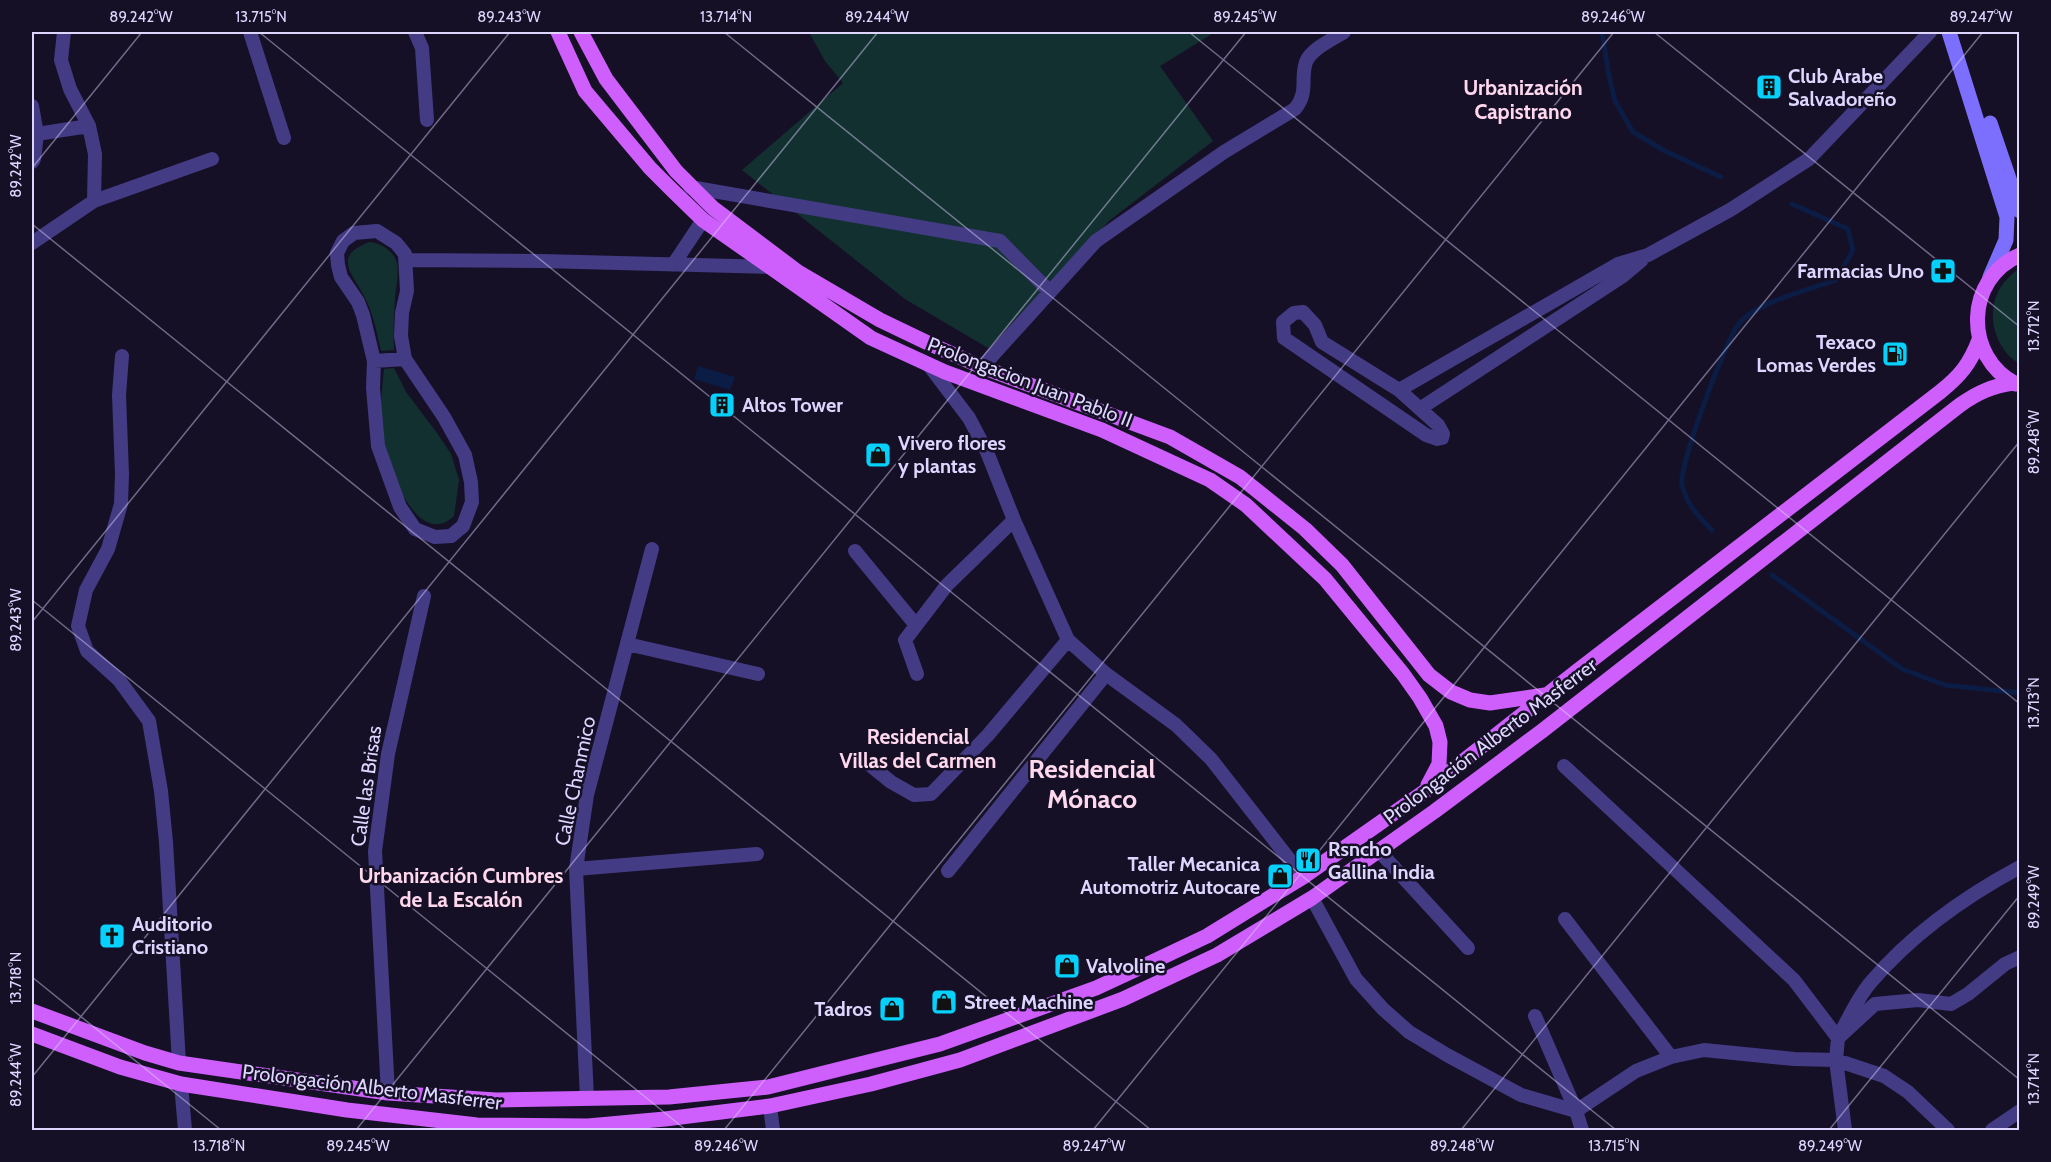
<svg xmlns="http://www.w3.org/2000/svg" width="2051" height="1162" viewBox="0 0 2051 1162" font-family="Cabin,sans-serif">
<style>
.green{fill:#133031}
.water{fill:#0b1c45}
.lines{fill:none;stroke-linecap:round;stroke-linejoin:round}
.stream{stroke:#0b1c45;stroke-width:5}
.street{stroke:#443b85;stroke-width:14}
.secondary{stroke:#7d6ffd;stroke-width:15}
.primary{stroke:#ce5ffd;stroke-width:15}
.ticks{fill:none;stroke:#ded6ff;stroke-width:1.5;stroke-opacity:0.45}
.labels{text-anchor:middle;stroke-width:5;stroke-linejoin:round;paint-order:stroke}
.poi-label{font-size:20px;font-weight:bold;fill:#ded6ff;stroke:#161027;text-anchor:start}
.street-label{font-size:20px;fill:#ded6ff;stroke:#161027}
.neighbourhood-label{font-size:21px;font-weight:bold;fill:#ffd8ee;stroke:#161027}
.district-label{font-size:26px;font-weight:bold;fill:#ffd8ee;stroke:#161027}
.neatline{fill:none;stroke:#ded6ff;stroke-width:2}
.ticks-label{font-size:15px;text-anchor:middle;fill:#ded6ff}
</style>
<rect width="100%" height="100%" fill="#161027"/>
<!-- green -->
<path class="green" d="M 809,32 L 1215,32 L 1160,66 L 1213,141 L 1110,220 L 988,348 L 905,299 L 742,170 L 843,83 L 825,61 Z
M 370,242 C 380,243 392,250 396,260 C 400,271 396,286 395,298 C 394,315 393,333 394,350 L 381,351 C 377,334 374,316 366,300 C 354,275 330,256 370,242 Z
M 2019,268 L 2019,363 C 1996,350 1986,316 1998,292 C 2003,282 2011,275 2019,268 Z
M 394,368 L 406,392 L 437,433 L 451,454 L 459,480 L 454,516 C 416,552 385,460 382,434 C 379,412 382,390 384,369 Z"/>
<!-- water -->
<path class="water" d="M 698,366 L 735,377 L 730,390 L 694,379 Z"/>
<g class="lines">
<!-- stream -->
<path class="stream" d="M 1602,32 L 1609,76 L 1615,101 L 1633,132 L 1665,151 L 1721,177
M 1712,530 C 1698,516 1687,505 1682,485 C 1678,468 1725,342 1738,325 C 1755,302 1809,290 1836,280 L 1853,250 L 1848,229 L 1792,204
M 1772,575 L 1902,669 L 1945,685 L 2020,693"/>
<!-- street -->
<path class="street" d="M 64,32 L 61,60 L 70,89 L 89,126 L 95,154 L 94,201
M 250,32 L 284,138
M 415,32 L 422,48 L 427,120
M 32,106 L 37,134 L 34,159 L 32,162
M 37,134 L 89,126
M 690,187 L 1000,241 L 1050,292 L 1096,241 L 1224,152 L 1295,109 C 1309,92 1300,79 1306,62 C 1311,49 1333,39 1344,32
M 377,231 L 396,243 L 405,254 L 407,291 L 402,313 L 401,336 L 405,359 L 444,417 L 465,455 L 471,482 L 472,502 L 463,526 L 451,536 L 435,537 L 415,529 L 400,507 L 378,446 L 373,388 L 374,361 L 363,315 L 358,302 L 341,277 L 338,265 L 337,253 L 343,241 L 354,233 Z
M 32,243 L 94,201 L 212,159
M 406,260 L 541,261 L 770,267
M 673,265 L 703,220
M 1303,312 L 1315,325 L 1322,342 L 1399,390 L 1438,425 L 1443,434 L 1442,438 L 1437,439 L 1426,435 L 1284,338 L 1283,322 L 1294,313 Z
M 122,356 L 119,395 L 122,474 L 121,504 L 108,549 L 86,590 L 78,626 L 87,651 L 119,680 L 149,721 L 161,791 L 166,842 L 179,1063
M 374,361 L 405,359
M 928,364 L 969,418 L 987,452 L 1014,520 L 1068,640 L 1106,674 L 1176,725 L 1211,759 L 1303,877
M 982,367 L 1050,292
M 1399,390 L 1618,264 L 1648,255 L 1730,210 L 1809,159 L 1930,32
M 1421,408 L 1623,276 L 1642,260
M 855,551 L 915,624
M 627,644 L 758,674
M 917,674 L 905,640 L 947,585 L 1014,520
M 870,765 L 891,782 L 914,795 L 931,794 L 988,735 L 1068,640
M 1564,766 L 1794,980 L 1838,1038 C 1848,1020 1857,998 1871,982 C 1912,934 1964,897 2020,867
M 1379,851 L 1468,948
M 576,869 L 757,854
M 948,871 L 1106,674
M 1312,898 L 1356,979 L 1383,1009 L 1409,1032 L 1447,1055 L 1521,1095 L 1576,1111 L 1636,1071 L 1671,1057 L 1704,1050 L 1794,1059 L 1836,1060 L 1884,1076 L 1908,1092 L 1948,1130
M 1565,919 L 1671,1057
M 1535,1016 L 1576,1111 L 1582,1130
M 181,1084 L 185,1130
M 388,1093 L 375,851 L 388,754 L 424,596
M 587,1098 L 576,869 L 587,795 L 652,549
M 770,1106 L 773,1130
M 1845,1130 L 1836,1060 L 1838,1038 L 1875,1004 L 1918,1000 L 1951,1004 L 1968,994 L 2005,964 L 2020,957
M 1992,1130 L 2020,1111"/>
<!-- secondary -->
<path class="secondary" d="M 1949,32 L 2007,217 L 2006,240 L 1990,277
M 1990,123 L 2020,211"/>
<!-- primary -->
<path class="primary" d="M 558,32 L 585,91 L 650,168 L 671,189 L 703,220 L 871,338 L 945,372 L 1102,430 L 1210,480 L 1246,505 L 1325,579 L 1403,674 L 1420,698 L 1436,726 L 1440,742 L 1439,764 L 1428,785
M 581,32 L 606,79 L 676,171 L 713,208 L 798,272 L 880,320 L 930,344 L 982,367 L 1170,437 L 1240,477 L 1305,529 L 1342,565 L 1429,675 L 1451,692 L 1470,700 L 1490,703 L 1545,695
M 2016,384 C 1963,357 1965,278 2020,255
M 32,1011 L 145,1053 L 179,1063 L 388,1093 L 496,1100 L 669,1097 L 768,1087 L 940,1044 L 1096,988 L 1150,963 L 1207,936 L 1303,877 L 1424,792 L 1576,672 L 1940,392 C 1960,376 1970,364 1979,340
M 32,1034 L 120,1067 L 181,1084 L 347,1110 L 477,1125 L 588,1126 L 665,1119 L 770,1106 L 871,1084 L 960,1060 L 1123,999 L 1217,955 L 1312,898 L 1435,811 L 1542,731 L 1960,405 C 1977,393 1992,386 2013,383"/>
</g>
<!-- ticks -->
<path class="ticks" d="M 259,32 L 1616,1130M 724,32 L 2020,1080M 1189,32 L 2020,704M 1654,32 L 2020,327M 32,168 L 142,32M 32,224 L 1151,1130M 32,600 L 686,1130M 32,622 L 510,32M 32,977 L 221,1130M 32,1077 L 878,32M 356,1130 L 1246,32M 724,1130 L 1614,32M 1093,1130 L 1983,32M 1461,1130 L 2020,441M 1829,1130 L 2020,895"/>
<!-- icons -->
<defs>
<symbol id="building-square" viewBox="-11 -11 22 22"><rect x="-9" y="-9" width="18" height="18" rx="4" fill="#05d1fc" stroke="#161027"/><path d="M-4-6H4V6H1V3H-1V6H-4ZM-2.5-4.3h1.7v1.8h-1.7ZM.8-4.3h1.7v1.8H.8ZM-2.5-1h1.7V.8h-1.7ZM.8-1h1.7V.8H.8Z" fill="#111"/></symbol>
<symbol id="pharmacy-square" viewBox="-11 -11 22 22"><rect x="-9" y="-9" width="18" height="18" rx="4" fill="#05d1fc" stroke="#161027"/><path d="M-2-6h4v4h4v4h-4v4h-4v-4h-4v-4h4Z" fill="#111"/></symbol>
<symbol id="fuel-square" viewBox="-11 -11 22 22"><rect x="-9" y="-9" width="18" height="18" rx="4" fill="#05d1fc" stroke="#161027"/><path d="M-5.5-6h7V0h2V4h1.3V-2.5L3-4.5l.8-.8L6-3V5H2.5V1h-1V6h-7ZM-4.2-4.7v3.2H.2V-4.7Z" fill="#111"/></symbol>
<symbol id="shop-square" viewBox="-11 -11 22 22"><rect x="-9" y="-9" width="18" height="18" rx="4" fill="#05d1fc" stroke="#161027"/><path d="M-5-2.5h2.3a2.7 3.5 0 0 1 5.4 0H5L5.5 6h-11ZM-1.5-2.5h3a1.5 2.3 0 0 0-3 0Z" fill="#111"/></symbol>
<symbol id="restaurant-square" viewBox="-11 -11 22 22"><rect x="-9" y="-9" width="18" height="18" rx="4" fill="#05d1fc" stroke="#161027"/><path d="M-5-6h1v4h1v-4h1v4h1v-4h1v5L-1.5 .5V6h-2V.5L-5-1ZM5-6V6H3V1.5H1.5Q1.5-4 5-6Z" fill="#111"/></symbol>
<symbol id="church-square" viewBox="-11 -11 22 22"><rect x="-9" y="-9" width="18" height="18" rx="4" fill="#05d1fc" stroke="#161027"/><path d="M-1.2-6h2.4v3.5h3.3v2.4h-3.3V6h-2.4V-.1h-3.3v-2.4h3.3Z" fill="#111"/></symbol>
</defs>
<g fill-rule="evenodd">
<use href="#building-square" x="1754" y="72" width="30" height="30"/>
<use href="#pharmacy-square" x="1928" y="256" width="30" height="30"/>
<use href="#fuel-square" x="1880" y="339" width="30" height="30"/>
<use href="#building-square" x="707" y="390" width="30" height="30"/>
<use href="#shop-square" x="863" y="440" width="30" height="30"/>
<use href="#restaurant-square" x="1293" y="845" width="30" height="30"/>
<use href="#shop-square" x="1265" y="861" width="30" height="30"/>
<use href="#church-square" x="97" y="921" width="30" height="30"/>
<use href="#shop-square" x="1052" y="951" width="30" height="30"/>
<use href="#shop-square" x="929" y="987" width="30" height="30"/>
<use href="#shop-square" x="877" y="994" width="30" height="30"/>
</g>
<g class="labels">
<!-- poi labels -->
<g class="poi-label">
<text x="1788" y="83">Club Arabe<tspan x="1788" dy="23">Salvadoreño</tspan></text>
<text x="1924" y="278" text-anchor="end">Farmacias Uno</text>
<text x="1876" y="349" text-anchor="end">Texaco<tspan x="1876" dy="23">Lomas Verdes</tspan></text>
<text x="742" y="412">Altos Tower</text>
<text x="898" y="450">Vivero flores<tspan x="898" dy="23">y plantas</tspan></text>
<text x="1328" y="856">Rsncho<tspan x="1328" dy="23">Gallina India</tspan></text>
<text x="1260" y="871" text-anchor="end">Taller Mecanica<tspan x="1260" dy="23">Automotriz Autocare</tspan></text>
<text x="132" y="931">Auditorio<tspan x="132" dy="23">Cristiano</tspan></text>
<text x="1086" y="973">Valvoline</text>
<text x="964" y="1009">Street Machine</text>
<text x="872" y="1016" text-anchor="end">Tadros</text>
</g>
<!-- street labels -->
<g class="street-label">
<text transform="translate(1030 382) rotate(21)" y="7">Prolongacion Juan Pablo II</text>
<text transform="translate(1490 741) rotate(-37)" y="7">Prolongación Alberto Masferrer</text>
<text transform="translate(575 781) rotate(-78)" y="7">Calle Chanmico</text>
<text transform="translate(366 786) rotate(-82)" y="7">Calle las Brisas</text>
<text transform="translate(372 1087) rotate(7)" y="7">Prolongación Alberto Masferrer</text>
</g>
<!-- neighbourhood labels -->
<g class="neighbourhood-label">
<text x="1523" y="95">Urbanización<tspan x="1523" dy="24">Capistrano</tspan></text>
<text x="918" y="744">Residencial<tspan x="918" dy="24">Villas del Carmen</tspan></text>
<text x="461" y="883">Urbanización Cumbres<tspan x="461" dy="24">de La Escalón</tspan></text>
</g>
<!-- district labels -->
<g class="district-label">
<text x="1092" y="778">Residencial<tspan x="1092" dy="30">Mónaco</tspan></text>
</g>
</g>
<!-- border -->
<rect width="2051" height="1162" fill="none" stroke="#161027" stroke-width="66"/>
<rect x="33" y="33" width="1985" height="1096" class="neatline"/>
<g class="ticks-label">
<text x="141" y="22">89.242°W</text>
<text x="261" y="22">13.715°N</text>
<text x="509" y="22">89.243°W</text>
<text x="726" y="22">13.714°N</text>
<text x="877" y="22">89.244°W</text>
<text x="1245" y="22">89.245°W</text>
<text x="1613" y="22">89.246°W</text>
<text x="1981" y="22">89.247°W</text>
<text transform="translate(16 166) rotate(-90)" y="5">89.242°W</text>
<text transform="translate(2034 326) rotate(-90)" y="5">13.712°N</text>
<text transform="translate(2034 442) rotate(-90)" y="5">89.248°W</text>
<text transform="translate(16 620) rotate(-90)" y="5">89.243°W</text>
<text transform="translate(2034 703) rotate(-90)" y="5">13.713°N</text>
<text transform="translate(2034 897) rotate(-90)" y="5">89.249°W</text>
<text transform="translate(16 978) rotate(-90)" y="5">13.718°N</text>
<text transform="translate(16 1075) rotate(-90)" y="5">89.244°W</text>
<text transform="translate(2034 1079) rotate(-90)" y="5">13.714°N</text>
<text x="219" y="1151">13.718°N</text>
<text x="358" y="1151">89.245°W</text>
<text x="726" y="1151">89.246°W</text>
<text x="1094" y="1151">89.247°W</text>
<text x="1462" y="1151">89.248°W</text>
<text x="1614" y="1151">13.715°N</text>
<text x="1830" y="1151">89.249°W</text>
</g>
</svg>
